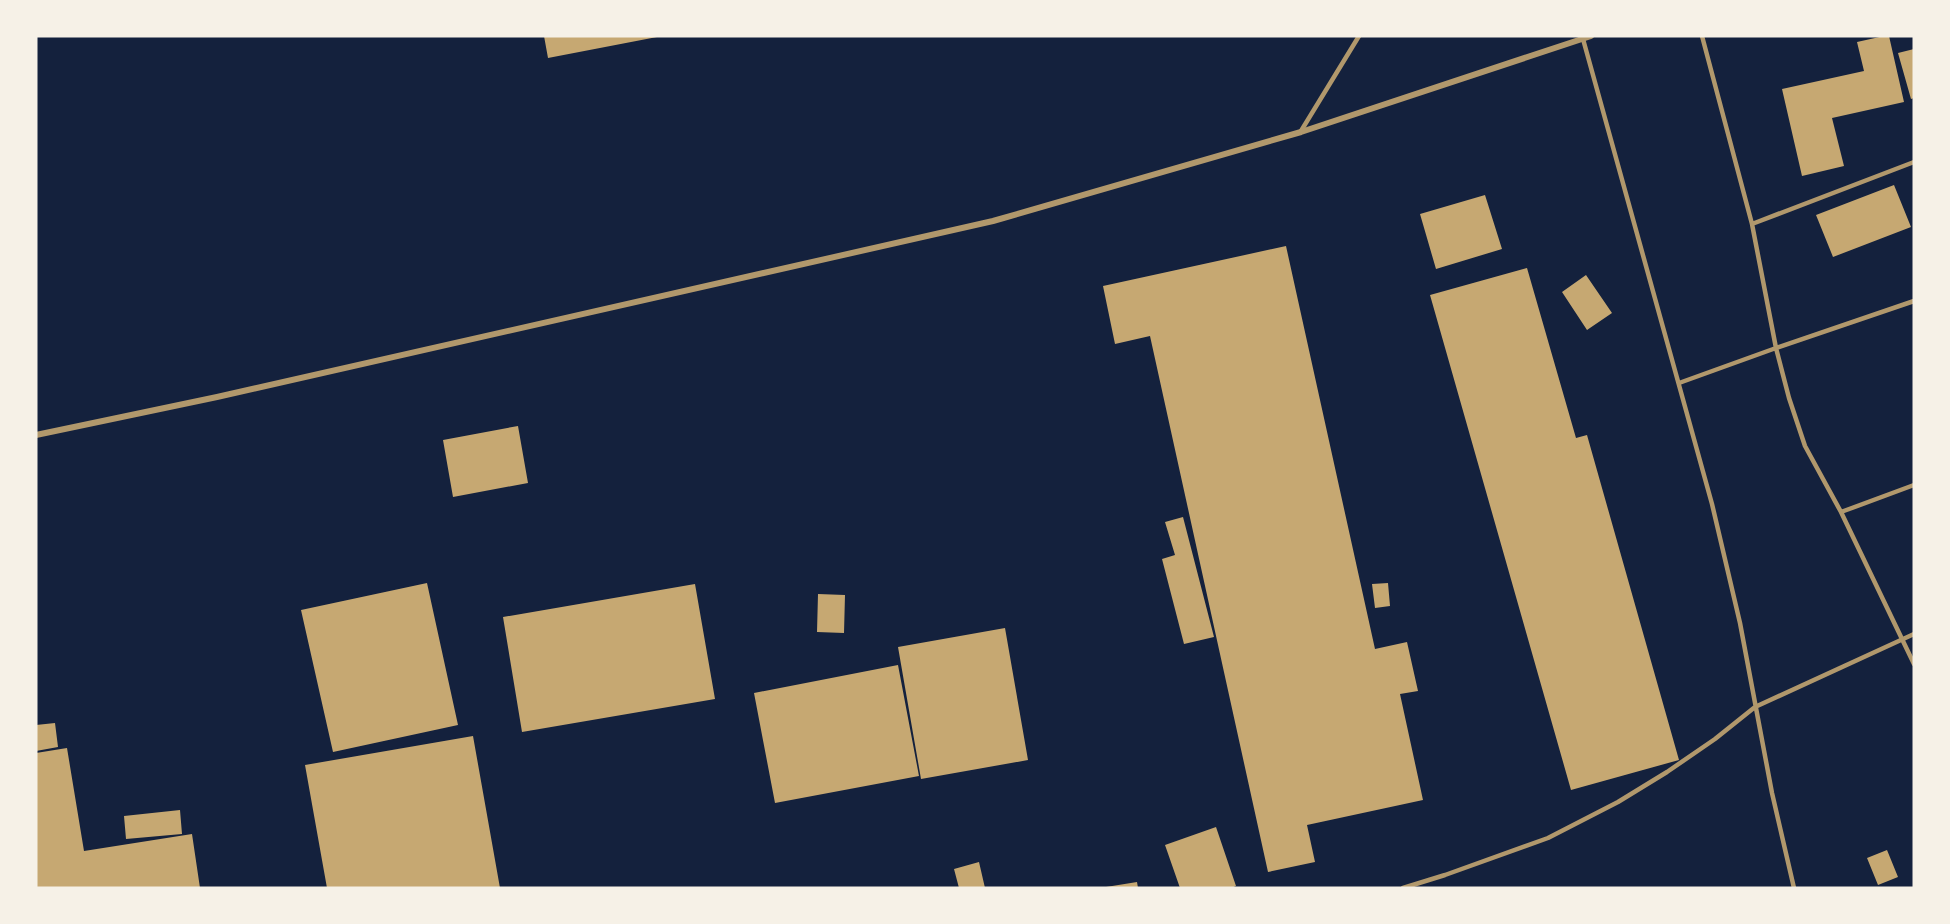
<svg xmlns="http://www.w3.org/2000/svg" width="1950" height="924" viewBox="0 0 1950 924" font-family="Cabin,sans-serif">
<style>
.building{fill:#c6a872}
.lines{fill:none;stroke-linecap:round;stroke-linejoin:round}
.service{stroke:#b1986c;stroke-width:4.5}
.minor{stroke:#b1986c;stroke-width:6}
</style>
<rect width="100%" height="100%" fill="#14213d"/>
<!-- building -->
<path class="building" d="M 544,36 L 657,36 L 657,37 L 548,58 Z
M 1884,36 L 1889,36 L 1904,102 L 1832,118 L 1844,166 L 1802,176 L 1782,89 L 1864,71 L 1857,42 Z
M 1914,49 L 1914,98 L 1911,99 L 1898,53 Z
M 1894,185 L 1911,227 L 1833,257 L 1816,215 Z
M 1485,195 L 1502,249 L 1436,269 L 1420,214 Z
M 1286,246 L 1375,649 L 1407,642 L 1418,691 L 1400,694 L 1423,800 L 1307,825 L 1315,862 L 1268,872 L 1150,336 L 1115,344 L 1103,286 Z
M 1527,268 L 1576,438 L 1587,435 L 1679,760 L 1571,790 L 1430,295 Z
M 1586,275 L 1612,313 L 1587,330 L 1562,292 Z
M 518,426 L 528,483 L 453,497 L 443,440 Z
M 1183,517 L 1214,637 L 1184,644 L 1162,559 L 1175,555 L 1165,522 Z
M 427,583 L 458,725 L 333,752 L 301,610 Z
M 1388,583 L 1390,606 L 1375,608 L 1372,584 Z
M 695,584 L 715,699 L 522,732 L 503,617 Z
M 818,594 L 845,595 L 844,633 L 817,632 Z
M 1005,628 L 1028,760 L 921,779 L 898,647 Z
M 898,665 L 919,776 L 775,803 L 754,693 Z
M 55,723 L 58,747 L 36,751 L 36,725 Z
M 473,736 L 500,888 L 327,888 L 305,765 Z
M 67,748 L 84,851 L 192,834 L 200,888 L 36,888 L 36,753 Z
M 180,810 L 182,834 L 126,839 L 124,816 Z
M 1216,827 L 1236,886 L 1231,888 L 1180,888 L 1165,845 Z
M 1887,850 L 1898,877 L 1878,885 L 1867,858 Z
M 979,862 L 985,888 L 959,888 L 954,869 Z
M 1137,882 L 1138,888 L 1106,888 L 1106,887 Z"/>
<g class="lines">
<!-- service -->
<path class="service" d="M 1702,36 L 1752,224 L 1776,348 L 1789,398 L 1805,446 L 1841,512 L 1914,664
M 1583,39 L 1712,504 L 1740,623 L 1772,793 L 1794,888
M 1301,131 L 1359,36
M 1752,224 L 1914,162
M 1679,383 L 1776,348 L 1914,301
M 1841,512 L 1914,485
M 1403,888 L 1445,875 L 1548,838 L 1618,802 L 1667,772 L 1715,739 L 1755,707 L 1914,634"/>
<!-- minor -->
<path class="minor" d="M 36,435 L 217,397 L 993,221 L 1301,132 L 1591,36"/>
</g>
<!-- border -->
<rect width="1950" height="924" fill="none" stroke="#f6f1e7" stroke-width="75"/>
</svg>
